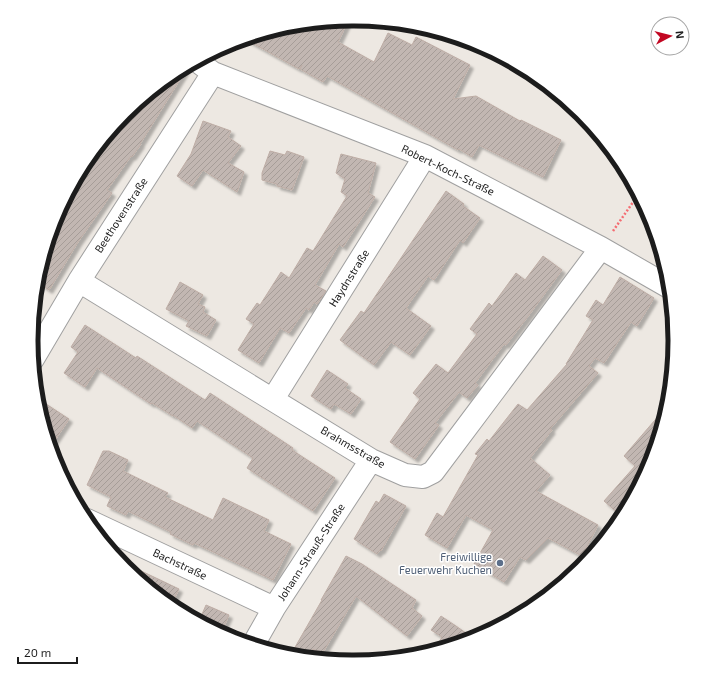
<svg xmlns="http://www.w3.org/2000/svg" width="706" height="681" viewBox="0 0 706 681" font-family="'Exo 2',sans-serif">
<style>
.building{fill:url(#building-hatch);stroke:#beada5;filter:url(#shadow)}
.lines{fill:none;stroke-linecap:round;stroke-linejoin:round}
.street-casing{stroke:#a0a0a0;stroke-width:24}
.path{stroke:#f56c72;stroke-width:2.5;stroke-dasharray:2 2;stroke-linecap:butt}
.street{stroke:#fff;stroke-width:22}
.service-dot{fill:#5c6f8a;stroke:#fff;stroke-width:1.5}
.labels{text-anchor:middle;stroke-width:3;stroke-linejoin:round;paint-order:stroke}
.street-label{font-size:11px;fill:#1c1c1c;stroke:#fff}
.service-label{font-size:11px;fill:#4e5e75;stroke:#fff;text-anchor:end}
.rim{fill:none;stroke:#1c1c1c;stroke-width:5}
</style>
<defs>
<pattern id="building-hatch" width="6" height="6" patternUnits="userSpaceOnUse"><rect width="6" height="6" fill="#c2b7b2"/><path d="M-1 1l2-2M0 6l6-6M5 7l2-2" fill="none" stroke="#a69d98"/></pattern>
<filter id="shadow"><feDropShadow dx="3.5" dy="3.5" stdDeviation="1" flood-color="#0004"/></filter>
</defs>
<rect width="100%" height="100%" fill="#ede8e2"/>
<!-- building -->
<path class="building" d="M 349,19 L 338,42 L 374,62 L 388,33 L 412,45 L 416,37 L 470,65 L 453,99 L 476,96 L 520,121 L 521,120 L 561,140 L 543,177 L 479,145 L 472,157 L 459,149 L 458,150 L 327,76 L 323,82 L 300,69 L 302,65 L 299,69 L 245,39 L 290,25 Z
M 186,67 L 187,68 L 140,144 L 141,144 L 132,157 L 131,156 L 107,190 L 112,193 L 78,242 L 49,290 L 37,282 L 56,217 L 68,194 L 83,173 L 86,175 L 109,143 L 106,141 L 126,113 L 175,73 Z
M 203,121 L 231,131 L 228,137 L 241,146 L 228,163 L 244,172 L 237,192 L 203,170 L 192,186 L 177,176 L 191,154 Z
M 270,151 L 285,155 L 287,151 L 304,157 L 292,190 L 277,186 L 277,184 L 262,180 L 262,173 Z
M 341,154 L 376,163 L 368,193 L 375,197 L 343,247 L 339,244 L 315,285 L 326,291 L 317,304 L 314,302 L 309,310 L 306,308 L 289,333 L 280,328 L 259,363 L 238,350 L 254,324 L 246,319 L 257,303 L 260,305 L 281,272 L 289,278 L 307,248 L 313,251 L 347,196 L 341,192 L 345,179 L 336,173 Z
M 446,191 L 464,204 L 463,206 L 480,218 L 463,243 L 460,240 L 434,280 L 428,276 L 406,308 L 431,326 L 410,355 L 391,342 L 374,365 L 340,340 L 361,311 L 364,313 Z
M 543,256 L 562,270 L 529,315 L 506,345 L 504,344 L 475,383 L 478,385 L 467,398 L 459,392 L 435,423 L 439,425 L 415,459 L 390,442 L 420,399 L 413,393 L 436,364 L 448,373 L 477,334 L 470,329 L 489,303 L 492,306 L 516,273 L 525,280 Z
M 620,277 L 654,298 L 637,326 L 631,322 L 604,363 L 595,358 L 589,366 L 598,373 L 550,429 L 552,430 L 530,458 L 550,475 L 536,491 L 598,525 L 582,556 L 548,538 L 526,560 L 520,557 L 504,582 L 474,564 L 493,530 L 466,515 L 447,548 L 425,535 L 437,513 L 443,517 L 478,455 L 475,454 L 487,439 L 489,441 L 518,404 L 527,410 L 567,364 L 566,364 L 593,320 L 586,316 L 596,300 L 603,305 Z
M 180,282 L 203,295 L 198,304 L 205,307 L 203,312 L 216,320 L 207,336 L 186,326 L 189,321 L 166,309 Z
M 85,325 L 136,358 L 137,356 L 205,400 L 210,393 L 293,448 L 292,450 L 335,478 L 313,511 L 247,468 L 253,458 L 197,421 L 192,428 L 173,415 L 173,416 L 152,403 L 151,404 L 97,368 L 85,387 L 64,373 L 78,352 L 71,347 Z
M 327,370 L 348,384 L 345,388 L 361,399 L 351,414 L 334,404 L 331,409 L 311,396 Z
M 37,398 L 69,419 L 51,446 L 38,403 Z
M 667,406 L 650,464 L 627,507 L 620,515 L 604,501 L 635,466 L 624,456 Z
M 103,451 L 109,451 L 128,460 L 123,471 L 168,493 L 165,497 L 213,520 L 223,498 L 269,520 L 264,531 L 291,544 L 273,580 L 194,543 L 193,545 L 170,534 L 171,532 L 128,511 L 126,515 L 107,506 L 111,497 L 87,485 Z
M 384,494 L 406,506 L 381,551 L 380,550 L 377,554 L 354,539 L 376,501 L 379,503 Z
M 346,556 L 362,564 L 416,600 L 412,608 L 422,616 L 407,636 L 356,596 L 322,654 L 313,649 L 308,658 L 290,656 L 322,600 L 321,600 Z
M 135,568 L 179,589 L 171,605 L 132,573 Z
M 206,605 L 229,615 L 221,633 L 199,621 Z
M 441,616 L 456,626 L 473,638 L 434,650 L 442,637 L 431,630 Z"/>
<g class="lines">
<defs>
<path id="street" d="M 197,61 L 213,73 L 425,156 L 601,248 L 669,287
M 79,281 L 371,460 L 405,475 L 423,477 L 433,472 L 601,248
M 33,359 L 79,281 L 213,73
M 273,399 L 425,156
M 87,520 L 274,608
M 253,645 L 274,608 L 371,460"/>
</defs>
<!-- street casing -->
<use href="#street" class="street-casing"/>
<!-- path -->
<path class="path" d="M 613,231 L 638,195"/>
<!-- street -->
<use href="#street" class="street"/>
</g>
<!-- markers -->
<circle class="service-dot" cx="500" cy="563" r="4"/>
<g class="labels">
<!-- street labels -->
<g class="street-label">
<text transform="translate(448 170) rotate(26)" y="4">Robert-Koch-Straße</text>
<text transform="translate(121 215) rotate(-57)" y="4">Beethovenstraße</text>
<text transform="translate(349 278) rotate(-58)" y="4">Haydnstraße</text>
<text transform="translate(353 447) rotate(30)" y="4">Brahmsstraße</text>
<text transform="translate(311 552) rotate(-57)" y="4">Johann-Strauß-Straße</text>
<text transform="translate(180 564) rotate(25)" y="4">Bachstraße</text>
</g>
<!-- service labels -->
<g class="service-label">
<text x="492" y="561">Freiwillige<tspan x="492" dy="13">Feuerwehr Kuchen</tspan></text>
</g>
</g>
<!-- crop -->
<path d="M0 0H706V681H0ZM352 26H354A314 314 0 0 1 668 340V341A314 314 0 0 1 354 655H352A314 314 0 0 1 38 341V340A314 314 0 0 1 352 26Z" fill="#fff" fill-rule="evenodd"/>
<path class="rim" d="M352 26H354A314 314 0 0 1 668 340V341A314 314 0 0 1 354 655H352A314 314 0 0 1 38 341V340A314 314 0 0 1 352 26Z"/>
<!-- north arrow -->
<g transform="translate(670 36) rotate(83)"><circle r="19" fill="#ffffff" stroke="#a4a4a4"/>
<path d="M0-3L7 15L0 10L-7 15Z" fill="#c20722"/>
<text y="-6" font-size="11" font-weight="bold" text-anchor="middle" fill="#1c1c1c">N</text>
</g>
<!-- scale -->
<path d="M18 657v6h59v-6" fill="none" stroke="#1c1c1c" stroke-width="2"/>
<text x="24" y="657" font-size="12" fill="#1c1c1c" stroke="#ffffff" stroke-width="3" paint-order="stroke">20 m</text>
</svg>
